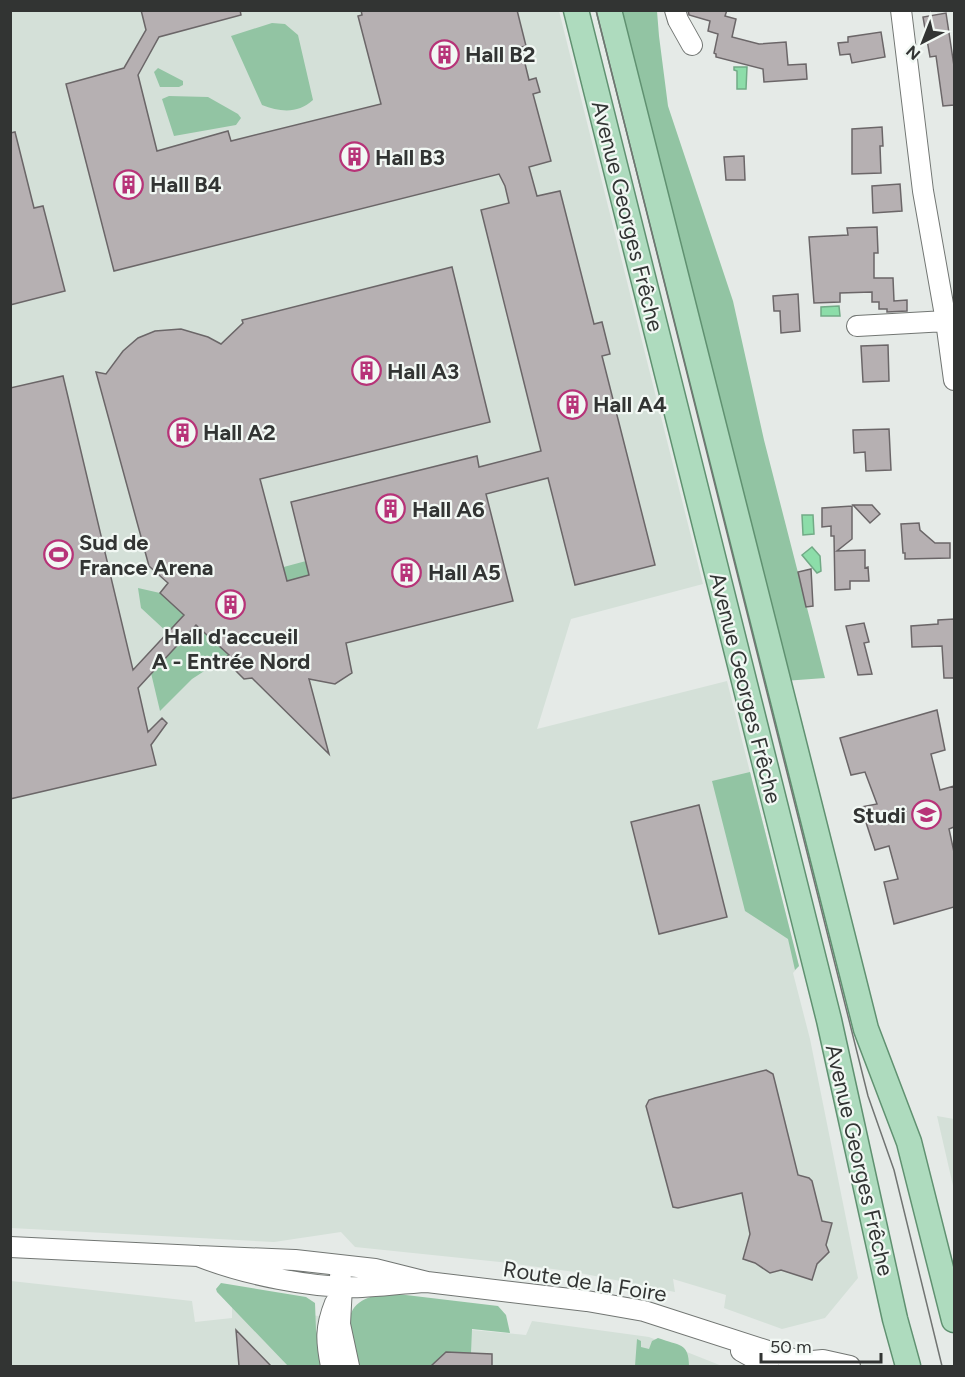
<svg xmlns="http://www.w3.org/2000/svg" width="965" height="1377" viewBox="0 0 965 1377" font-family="Figtree,sans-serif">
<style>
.built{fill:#d4e0d8}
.green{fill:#92c4a3}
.water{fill:#8cdda9;stroke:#71aa86;stroke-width:1.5}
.building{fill:#b6b0b2;stroke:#6b6668;stroke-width:1.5}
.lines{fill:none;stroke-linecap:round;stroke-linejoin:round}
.minor-casing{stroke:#727673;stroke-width:22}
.major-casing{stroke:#609171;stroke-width:27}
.minor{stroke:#fff;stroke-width:20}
.major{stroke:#aedbbe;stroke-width:24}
.tram{stroke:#717472;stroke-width:1.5}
.labels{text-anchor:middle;stroke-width:4.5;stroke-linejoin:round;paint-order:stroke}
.poi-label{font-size:22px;font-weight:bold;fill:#323433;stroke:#f2f8f4;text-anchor:start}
.street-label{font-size:22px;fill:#323433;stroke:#f2f8f4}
</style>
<rect width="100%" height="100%" fill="#e5eae7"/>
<!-- built -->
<path class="built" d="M 10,11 L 559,11 L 703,584 L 571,619 L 537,729 L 727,681 L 799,966 L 793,973 L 810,1039 L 858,1278 L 825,1318 L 782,1329 L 724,1308 L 726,1295 L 673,1279 L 675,1292 L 575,1272 L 500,1262 L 355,1247 L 341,1232 L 274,1242 L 11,1228 Z
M 937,1116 L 954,1119 L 954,1190 Z
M 11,1281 L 192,1301 L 195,1322 L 232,1318 L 232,1308 L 526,1335 L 532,1321 L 649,1337 L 722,1366 L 11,1366 Z"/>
<!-- green -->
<path class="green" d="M 618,11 L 657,11 L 659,36 L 668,106 L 733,301 L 764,440 L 825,678 L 784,681 Z
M 272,23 L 285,24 L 298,35 L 313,100 C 298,114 280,112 262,105 L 231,36 Z
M 158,68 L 183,81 L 183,85 L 179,87 L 160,87 L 154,72 Z
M 169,96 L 208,97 L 238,114 L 241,118 L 236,125 L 174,136 L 162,99 Z
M 306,561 L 312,583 L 286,591 L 280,568 Z
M 138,588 L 160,593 L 184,615 L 168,633 L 141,608 Z
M 196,625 L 229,655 L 192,679 L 160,711 L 151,673 Z
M 750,772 L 799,966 L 795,970 L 788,939 L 745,911 L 712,781 Z
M 221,1283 L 306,1297 L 315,1303 L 316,1330 L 326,1366 L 288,1366 L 217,1292 L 216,1289 Z
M 389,1293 L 498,1306 L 506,1315 L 510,1333 L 472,1329 L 471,1353 L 446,1352 L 431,1366 L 354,1366 C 348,1328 337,1299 389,1293 Z
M 658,1338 C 679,1346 689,1342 689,1366 L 635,1366 L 637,1339 L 641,1341 L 641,1347 L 649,1349 L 652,1341 Z"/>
<!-- water -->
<path class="water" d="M 734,67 L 747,67 L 746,89 L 737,89 L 737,71 L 734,70 Z
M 839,306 L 840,316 L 821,316 L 821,307 Z
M 802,515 L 813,515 L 814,534 L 803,535 Z
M 812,547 L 820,556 L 821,571 L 817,573 L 802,555 Z"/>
<!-- building -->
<path class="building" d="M 141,10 L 240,10 L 241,15 L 159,37 L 138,75 L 157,151 L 228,131 L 231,141 L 381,104 L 358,16 L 362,15 L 361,10 L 517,10 L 526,46 L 521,47 L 529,80 L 536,78 L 540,92 L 533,94 L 551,161 L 529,167 L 537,196 L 560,191 L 594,324 L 602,322 L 610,354 L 602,356 L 655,565 L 575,585 L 548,478 L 486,494 L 513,601 L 346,643 L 352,673 L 335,684 L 309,679 L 329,754 L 252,678 L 244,679 L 224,659 L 229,655 L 196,625 L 138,688 L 148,732 L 162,718 L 167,723 L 151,745 L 156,765 L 10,799 L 10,388 L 63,376 L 133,670 L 184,615 L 160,593 L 168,583 L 149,566 L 96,372 L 106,374 L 123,351 L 138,338 L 155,331 L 181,329 L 208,337 L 221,344 L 243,323 L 242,320 L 452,267 L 490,422 L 260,479 L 287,581 L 309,575 L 291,502 L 477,456 L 479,467 L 541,451 L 481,210 L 509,203 L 505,186 L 499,174 L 114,271 L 66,84 L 124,68 L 146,30 Z
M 688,10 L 727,10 L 725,16 L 736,19 L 732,37 L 759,44 L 786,42 L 788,65 L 806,64 L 807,79 L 764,82 L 763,69 L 716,57 L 716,54 L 714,53 L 718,34 L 708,31 L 710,21 L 689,15 Z
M 946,13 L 954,66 L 954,105 L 943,106 L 936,56 L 930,57 L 923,17 Z
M 881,32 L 885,57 L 852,63 L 850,54 L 840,55 L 838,43 L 848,42 L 848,37 Z
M 882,127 L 883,146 L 880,146 L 881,173 L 852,174 L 852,129 Z
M 15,132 L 34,208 L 43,206 L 65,291 L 10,305 L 10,133 Z
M 744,156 L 745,180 L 726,180 L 724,157 Z
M 900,184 L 902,211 L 873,213 L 872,186 Z
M 877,227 L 878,253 L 874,253 L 874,278 L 893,278 L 894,301 L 907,300 L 907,311 L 887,312 L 887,309 L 879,309 L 879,302 L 872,302 L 872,292 L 840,293 L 840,302 L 814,303 L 809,237 L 848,235 L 847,228 Z
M 798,294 L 800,331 L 781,333 L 780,311 L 774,311 L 773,296 Z
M 888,345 L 889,381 L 863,382 L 861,346 Z
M 889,429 L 891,470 L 866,471 L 865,452 L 854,453 L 853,430 Z
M 853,505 L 872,505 L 880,514 L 870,523 Z
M 852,506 L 852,539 L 837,551 L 865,550 L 865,568 L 868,567 L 869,581 L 850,581 L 850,589 L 835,590 L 834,536 L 831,536 L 831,526 L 822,527 L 822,508 Z
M 919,523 L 920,530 L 935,543 L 950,543 L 950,558 L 905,559 L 905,553 L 903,553 L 901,524 Z
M 811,569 L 813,606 L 806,607 L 798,572 Z
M 954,619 L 954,678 L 944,678 L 942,646 L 912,647 L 911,626 L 938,624 L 938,620 Z
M 864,623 L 869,642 L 864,643 L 872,674 L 858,675 L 846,626 Z
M 937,710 L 945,750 L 931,754 L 940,790 L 954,786 L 954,827 L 949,829 L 954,852 L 954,907 L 894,924 L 884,882 L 898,879 L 889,846 L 875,850 L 861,807 L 877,804 L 865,772 L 851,775 L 840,738 Z
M 699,805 L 727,917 L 659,934 L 631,822 Z
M 766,1070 L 773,1074 L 775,1082 L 798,1175 L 809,1178 L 812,1181 L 822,1221 L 832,1223 L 826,1245 L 829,1252 L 817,1264 L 812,1280 L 781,1270 L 770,1273 L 755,1263 L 743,1259 L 750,1234 L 742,1193 L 678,1208 L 673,1207 L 646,1106 L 649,1100 L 655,1098 Z
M 236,1330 L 271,1366 L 239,1366 Z
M 446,1352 L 492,1354 L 492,1366 L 431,1366 Z"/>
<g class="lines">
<defs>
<path id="minor" d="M 675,10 L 678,20 L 692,45
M 901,10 L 923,191 L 946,321 L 954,380
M 857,326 L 946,321
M 10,1247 L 198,1256
M 340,1274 L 342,1286 L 340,1324 L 349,1366
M 427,1282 C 405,1283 383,1286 362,1287 C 314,1289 243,1274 198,1256 L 295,1260 L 375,1269 L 427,1282 L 587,1301 L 644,1311 L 802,1362 L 807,1366
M 741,1351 L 768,1366
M 802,1362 L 823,1360 L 850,1366
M 331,1366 C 326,1341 325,1328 335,1303"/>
<path id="major" d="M 576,10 L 829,1020 L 895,1319 L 908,1366
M 609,10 L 866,1029 L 909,1142 L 954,1320"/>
</defs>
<!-- minor casing -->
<use href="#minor" class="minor-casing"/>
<!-- major casing -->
<use href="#major" class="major-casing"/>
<!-- minor -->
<use href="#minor" class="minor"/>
<!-- major -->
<use href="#major" class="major"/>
<!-- tram -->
<path class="tram" d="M 596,10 L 868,1096 L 894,1170 L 942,1366"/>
</g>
<!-- icons -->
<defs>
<symbol id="building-ring" viewBox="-11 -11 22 22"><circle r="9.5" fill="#f2f8f4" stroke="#b73378" stroke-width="1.5"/><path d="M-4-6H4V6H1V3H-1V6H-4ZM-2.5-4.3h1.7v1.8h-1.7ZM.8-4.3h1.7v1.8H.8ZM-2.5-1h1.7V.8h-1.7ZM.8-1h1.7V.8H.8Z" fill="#b73378"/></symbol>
<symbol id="stadium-ring" viewBox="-11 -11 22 22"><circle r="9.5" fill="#f2f8f4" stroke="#b73378" stroke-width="1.5"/><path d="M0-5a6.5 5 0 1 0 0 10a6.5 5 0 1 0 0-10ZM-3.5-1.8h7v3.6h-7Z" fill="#b73378"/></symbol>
<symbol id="university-ring" viewBox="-11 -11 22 22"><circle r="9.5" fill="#f2f8f4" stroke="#b73378" stroke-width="1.5"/><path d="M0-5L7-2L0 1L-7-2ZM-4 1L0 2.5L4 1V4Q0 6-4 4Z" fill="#b73378"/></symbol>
</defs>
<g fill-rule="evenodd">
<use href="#building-ring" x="428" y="38" width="33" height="33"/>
<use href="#building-ring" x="338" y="140" width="33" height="33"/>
<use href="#building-ring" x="112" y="168" width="33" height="33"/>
<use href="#building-ring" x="350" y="354" width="33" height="33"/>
<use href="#building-ring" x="556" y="388" width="33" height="33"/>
<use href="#building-ring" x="166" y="416" width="33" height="33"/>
<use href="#building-ring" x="374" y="492" width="33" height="33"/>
<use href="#stadium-ring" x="42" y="538" width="33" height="33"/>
<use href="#building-ring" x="390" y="556" width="33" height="33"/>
<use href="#building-ring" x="214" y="588" width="33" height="33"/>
<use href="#university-ring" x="910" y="798" width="33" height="33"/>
</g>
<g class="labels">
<!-- poi labels -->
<g class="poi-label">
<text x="465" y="62">Hall B2</text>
<text x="375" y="165">Hall B3</text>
<text x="150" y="192">Hall B4</text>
<text x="387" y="379">Hall A3</text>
<text x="593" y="412">Hall A4</text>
<text x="203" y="440">Hall A2</text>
<text x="412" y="517">Hall A6</text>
<text x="79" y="550">Sud de<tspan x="79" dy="25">France Arena</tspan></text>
<text x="428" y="580">Hall A5</text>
<text x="231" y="644" text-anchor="middle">Hall d'accueil<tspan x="231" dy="25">A - Entrée Nord</tspan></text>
<text x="906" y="823" text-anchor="end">Studi</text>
</g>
<!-- street labels -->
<g class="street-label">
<text transform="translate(628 216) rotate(76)" y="8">Avenue Georges Frêche</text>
<text transform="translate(746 688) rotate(76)" y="8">Avenue Georges Frêche</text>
<text transform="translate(860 1160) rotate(77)" y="8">Avenue Georges Frêche</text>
<text transform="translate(585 1281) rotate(9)" y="8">Route de la Foire</text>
</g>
</g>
<!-- border -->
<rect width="965" height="1377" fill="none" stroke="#323433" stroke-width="24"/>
<!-- north arrow -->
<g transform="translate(923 42) rotate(222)" stroke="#f2f8f4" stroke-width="4.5" paint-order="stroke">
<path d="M0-4.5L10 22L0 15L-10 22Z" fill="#323433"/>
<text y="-9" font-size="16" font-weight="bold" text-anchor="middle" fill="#323433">N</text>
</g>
<!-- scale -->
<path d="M761 1353v9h120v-9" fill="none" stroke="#323433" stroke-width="3"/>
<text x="770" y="1353" font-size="18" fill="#323433" stroke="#f2f8f4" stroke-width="4.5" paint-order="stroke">50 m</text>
</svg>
